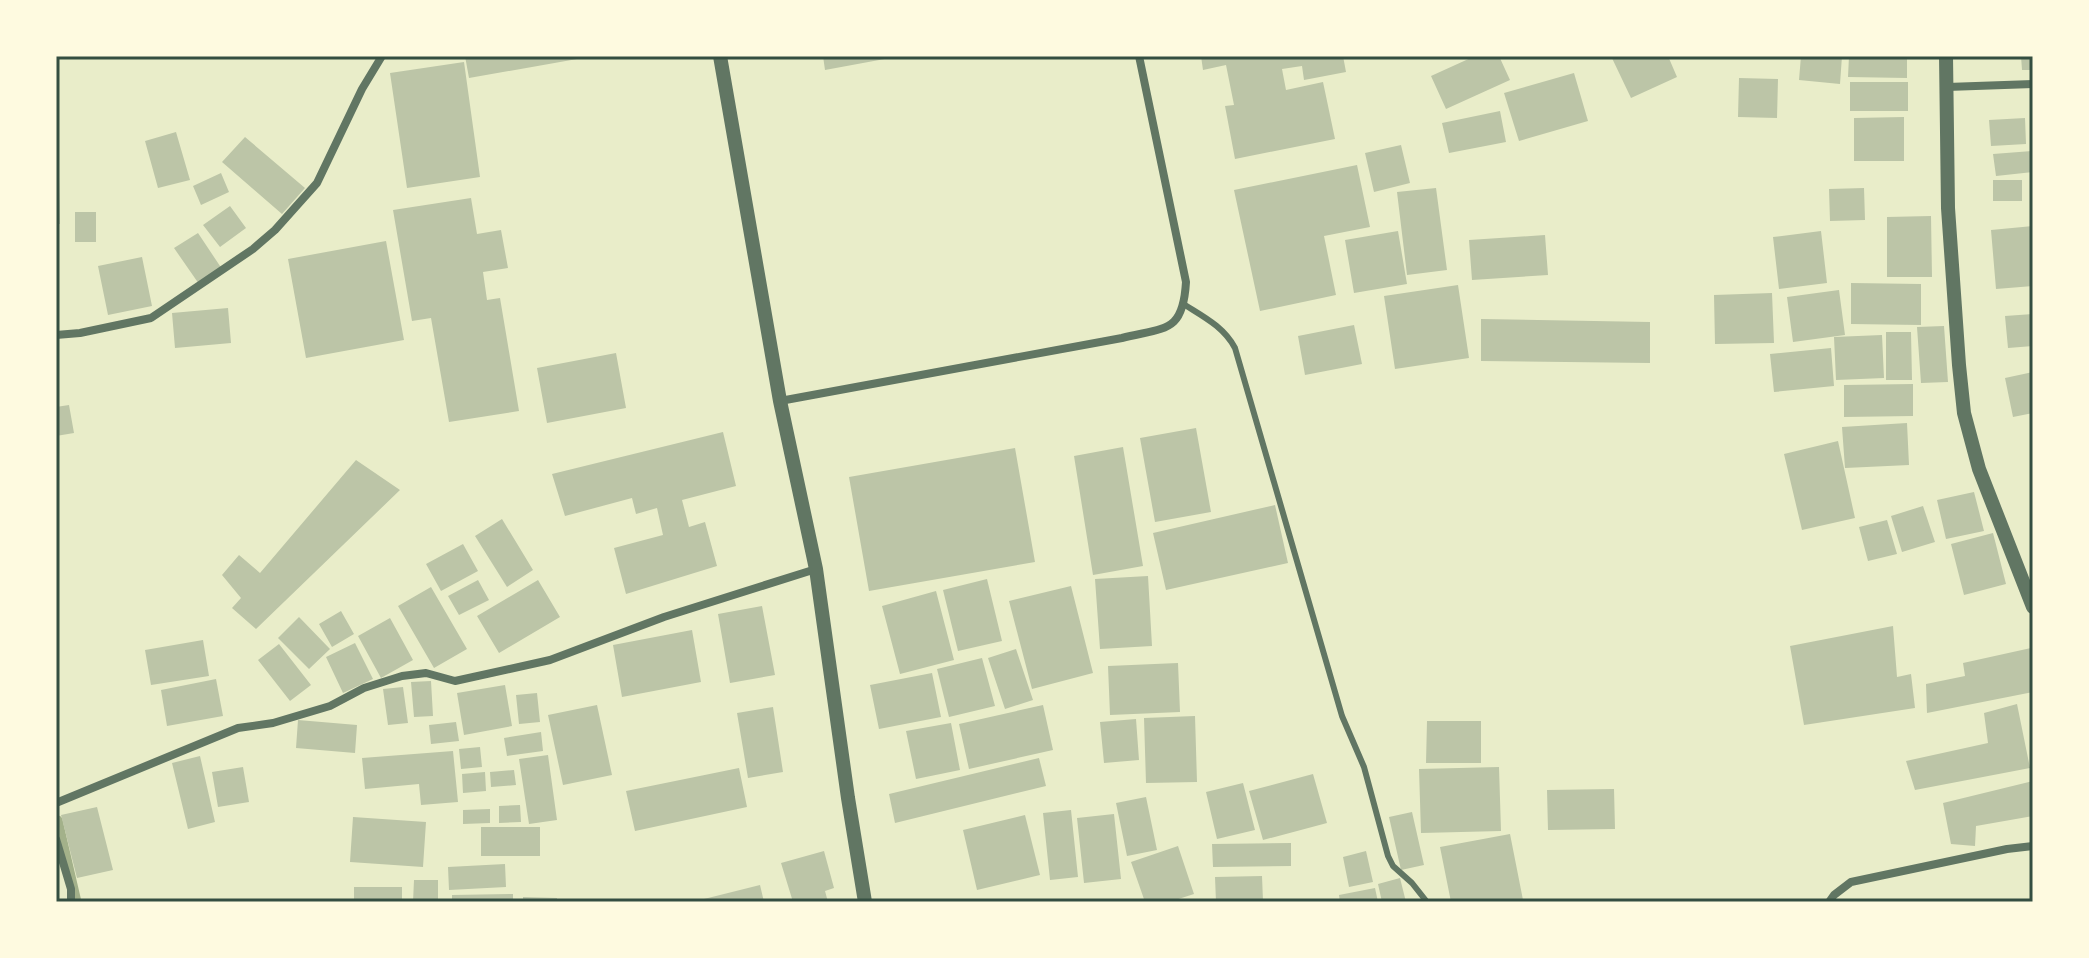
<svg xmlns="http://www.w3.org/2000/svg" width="2089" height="958" viewBox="0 0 2089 958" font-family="Manrope,sans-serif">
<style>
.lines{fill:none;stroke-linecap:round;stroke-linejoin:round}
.stream{stroke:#a3b18a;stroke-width:9}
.building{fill:#bcc5a7}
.service{stroke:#617663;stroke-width:6}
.minor{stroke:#617663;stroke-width:8}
.tertiary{stroke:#617663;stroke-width:14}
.neatline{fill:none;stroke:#344e41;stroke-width:3}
</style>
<rect width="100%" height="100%" fill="#e9edc9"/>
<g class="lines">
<!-- stream -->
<path class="stream" d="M 58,820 L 77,902"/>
</g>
<!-- building -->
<path class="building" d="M 465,56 L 576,56 L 577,59 L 469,78 Z
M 823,56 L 890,56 L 890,58 L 825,70 Z
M 1201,56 L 1343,56 L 1346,72 L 1304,80 L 1302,66 L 1282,69 L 1286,90 L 1323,82 L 1335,139 L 1235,159 L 1225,106 L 1234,105 L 1226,65 L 1203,70 Z
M 1475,56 L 1499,56 L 1510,80 L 1446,109 L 1431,76 Z
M 1611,56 L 1668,56 L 1677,77 L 1631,98 Z
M 1801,56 L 1842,56 L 1840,84 L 1799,80 Z
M 1849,56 L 1907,56 L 1907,78 L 1848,77 Z
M 2021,56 L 2033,56 L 2033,70 L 2022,70 Z
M 464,62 L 480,177 L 407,188 L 390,73 Z
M 1574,73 L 1588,121 L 1519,141 L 1504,93 Z
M 1739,78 L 1778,79 L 1777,118 L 1738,117 Z
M 1850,82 L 1908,82 L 1908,111 L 1850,111 Z
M 1500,111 L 1506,142 L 1449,153 L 1442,123 Z
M 1904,117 L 1904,161 L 1854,161 L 1854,118 Z
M 2025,118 L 2026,144 L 1991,146 L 1989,120 Z
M 176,132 L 190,180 L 158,188 L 145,141 Z
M 245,137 L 305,188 L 282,214 L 222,162 Z
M 1401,145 L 1410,183 L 1374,192 L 1365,153 Z
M 2032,151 L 2033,172 L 1996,176 L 1993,154 Z
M 1357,165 L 1370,227 L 1324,236 L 1336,295 L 1260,311 L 1234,190 Z
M 221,173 L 229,192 L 201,205 L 193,186 Z
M 56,177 L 59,177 L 60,224 L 56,224 Z
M 1993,180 L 2022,180 L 2022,201 L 1993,201 Z
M 1436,188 L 1447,270 L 1407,275 L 1397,192 Z
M 1864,188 L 1865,220 L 1830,221 L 1829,189 Z
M 471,198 L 477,234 L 501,230 L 508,268 L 483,272 L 487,300 L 500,298 L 519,411 L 449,422 L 431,318 L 412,321 L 393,210 Z
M 230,206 L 246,228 L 220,247 L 203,225 Z
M 75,212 L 96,212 L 96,242 L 75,242 Z
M 1931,216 L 1932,277 L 1887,277 L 1887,217 Z
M 2033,226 L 2033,286 L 1996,289 L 1991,230 Z
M 1398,231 L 1407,284 L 1354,293 L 1345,240 Z
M 1821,231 L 1827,283 L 1779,289 L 1773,237 Z
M 198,233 L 222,269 L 199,284 L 174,248 Z
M 1545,235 L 1548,275 L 1472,280 L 1469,240 Z
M 386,241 L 404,340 L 306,358 L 288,259 Z
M 142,257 L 152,306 L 108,315 L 98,266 Z
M 1851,283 L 1921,284 L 1921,325 L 1851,324 Z
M 1458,285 L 1469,358 L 1395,369 L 1384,296 Z
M 1839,290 L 1845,335 L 1793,342 L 1787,297 Z
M 1772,293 L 1774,343 L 1715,344 L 1714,295 Z
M 228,308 L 231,343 L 175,348 L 172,313 Z
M 2033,314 L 2033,346 L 2008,348 L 2005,316 Z
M 1481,319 L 1650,322 L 1650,363 L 1481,361 Z
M 1354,325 L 1362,364 L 1305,375 L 1298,336 Z
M 1944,326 L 1948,382 L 1921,383 L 1917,327 Z
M 1886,332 L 1911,332 L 1912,380 L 1886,380 Z
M 1882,335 L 1884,378 L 1836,380 L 1834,337 Z
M 1831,348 L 1834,386 L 1774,392 L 1770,354 Z
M 616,353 L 626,408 L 547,423 L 537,368 Z
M 2033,372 L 2033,413 L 2013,417 L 2005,378 Z
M 1913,384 L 1913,416 L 1844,417 L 1844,385 Z
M 69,405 L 74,433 L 56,436 L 56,407 Z
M 1907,423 L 1909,465 L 1845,468 L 1842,427 Z
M 1196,428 L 1211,512 L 1155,522 L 1140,438 Z
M 723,432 L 736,486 L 682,500 L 689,527 L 705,522 L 717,566 L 626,594 L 614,548 L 663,535 L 657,508 L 636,514 L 632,498 L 565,516 L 552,474 Z
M 1838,441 L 1855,518 L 1802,530 L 1784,454 Z
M 1123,447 L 1143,566 L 1093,575 L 1074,456 Z
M 1015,448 L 1035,562 L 869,591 L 849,477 Z
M 356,460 L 400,490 L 256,629 L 232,608 L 241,598 L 222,575 L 239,555 L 260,573 Z
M 1974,492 L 1984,531 L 1946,539 L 1937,500 Z
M 1275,505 L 1288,563 L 1166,590 L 1153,533 Z
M 1923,506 L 1935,542 L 1902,552 L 1891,516 Z
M 502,519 L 533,570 L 507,587 L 475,536 Z
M 1887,520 L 1897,554 L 1868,561 L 1859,527 Z
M 1993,533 L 2006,584 L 1964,595 L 1951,544 Z
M 463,544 L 478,571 L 441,591 L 426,564 Z
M 1148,576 L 1152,646 L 1100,649 L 1095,579 Z
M 987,579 L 1002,641 L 958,651 L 943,590 Z
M 478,580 L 489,600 L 459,615 L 448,596 Z
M 538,580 L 560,617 L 499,653 L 477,616 Z
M 1071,586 L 1093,673 L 1032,689 L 1009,601 Z
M 431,587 L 467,649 L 434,668 L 398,606 Z
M 936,591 L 954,660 L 900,674 L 882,606 Z
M 762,606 L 775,675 L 730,683 L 718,614 Z
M 341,611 L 354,634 L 332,647 L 319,624 Z
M 299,617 L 330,649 L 309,669 L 278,638 Z
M 390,618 L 413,660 L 381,678 L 358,636 Z
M 1893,626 L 1897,677 L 1911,674 L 1915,708 L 1804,725 L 1790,646 Z
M 692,630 L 701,682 L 622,697 L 613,645 Z
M 203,640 L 209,676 L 151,685 L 145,650 Z
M 355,643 L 373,679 L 343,693 L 326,657 Z
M 279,644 L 311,685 L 290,701 L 258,660 Z
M 2031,648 L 2033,657 L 2033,692 L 1927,713 L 1926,684 L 1965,676 L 1963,663 Z
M 1016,649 L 1033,700 L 1005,709 L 988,658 Z
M 982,658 L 995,706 L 949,717 L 937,669 Z
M 1178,663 L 1180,712 L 1110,715 L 1108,666 Z
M 932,673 L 941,717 L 879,729 L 870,685 Z
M 216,679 L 223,716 L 167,726 L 161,690 Z
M 431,681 L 433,716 L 414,717 L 411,682 Z
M 505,685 L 512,726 L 464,735 L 457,693 Z
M 403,687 L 408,723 L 388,725 L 383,689 Z
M 537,693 L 540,722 L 519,724 L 516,695 Z
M 2017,704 L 2030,768 L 1915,790 L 1906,761 L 1988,743 L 1984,713 Z
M 597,705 L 612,775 L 563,785 L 548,715 Z
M 1043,705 L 1053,750 L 969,769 L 959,724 Z
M 773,707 L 783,772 L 748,778 L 737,713 Z
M 1195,716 L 1197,782 L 1146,783 L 1144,718 Z
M 1136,719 L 1139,760 L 1104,763 L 1100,722 Z
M 298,720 L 357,725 L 355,753 L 296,748 Z
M 1427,721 L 1481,721 L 1481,763 L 1426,763 Z
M 456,722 L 459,741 L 431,744 L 429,725 Z
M 951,723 L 960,770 L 916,779 L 906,731 Z
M 541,732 L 543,751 L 507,756 L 504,738 Z
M 480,747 L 482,767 L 461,769 L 459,749 Z
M 453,751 L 458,802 L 421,805 L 419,784 L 365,789 L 362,758 Z
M 548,755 L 557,820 L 529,824 L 519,759 Z
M 200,756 L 215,822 L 188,829 L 172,763 Z
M 1039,758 L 1046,786 L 895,823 L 889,794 Z
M 243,767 L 249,802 L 218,807 L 212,772 Z
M 1499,767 L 1501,831 L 1421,833 L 1419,769 Z
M 739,768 L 747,807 L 635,831 L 626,791 Z
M 514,770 L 516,785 L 491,787 L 490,772 Z
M 485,772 L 486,791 L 463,793 L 462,774 Z
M 1313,774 L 1327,823 L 1263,840 L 1249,791 Z
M 2033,781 L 2033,816 L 1976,826 L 1975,846 L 1951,844 L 1943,803 Z
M 1243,783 L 1255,830 L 1217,839 L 1206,792 Z
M 1614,789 L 1615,829 L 1548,830 L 1547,790 Z
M 1146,797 L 1157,850 L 1127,856 L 1116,803 Z
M 520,805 L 521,822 L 499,823 L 499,806 Z
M 97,807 L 113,870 L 77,878 L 61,815 Z
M 490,809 L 490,823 L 463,824 L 463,810 Z
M 1071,810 L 1078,877 L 1050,880 L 1043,813 Z
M 1412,812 L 1424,865 L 1401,870 L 1389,817 Z
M 1114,814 L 1121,879 L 1084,883 L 1077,818 Z
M 1025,815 L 1040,875 L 977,890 L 963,830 Z
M 353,817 L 426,822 L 423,867 L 350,862 Z
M 481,827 L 540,827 L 540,856 L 481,856 Z
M 1510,834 L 1523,900 L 1451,902 L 1440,847 Z
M 1291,843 L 1291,866 L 1213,867 L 1212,844 Z
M 1178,846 L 1194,894 L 1169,902 L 1145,902 L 1131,862 Z
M 824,851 L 834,888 L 825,891 L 828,902 L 793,902 L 781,863 Z
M 1366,851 L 1373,882 L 1349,887 L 1343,857 Z
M 505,864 L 506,887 L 449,890 L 448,867 Z
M 1262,876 L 1263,901 L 1216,902 L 1215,877 Z
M 1400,878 L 1406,902 L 1382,902 L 1378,884 Z
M 414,880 L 438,880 L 438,902 L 413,902 Z
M 760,885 L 764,902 L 696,902 L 696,901 Z
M 354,887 L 402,887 L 402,902 L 354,902 Z
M 1375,888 L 1378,902 L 1340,902 L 1339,895 Z
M 513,894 L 513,902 L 452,902 L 452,895 Z
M 523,897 L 557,898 L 557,902 L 523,902 Z"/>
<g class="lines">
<!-- service -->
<path class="service" d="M 1185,305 C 1204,317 1224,327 1235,348 L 1342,716 L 1364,767 L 1388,856 L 1393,866 L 1412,883 L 1427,902"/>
<!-- minor -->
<path class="minor" d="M 1947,87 L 2033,84
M 56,335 L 80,333 L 151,318 L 253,249 L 275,230 L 317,183 L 362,89 L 382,56
M 780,401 L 1122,338 C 1166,327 1183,333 1186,282 L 1139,56
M 56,803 L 238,728 L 273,723 L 330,706 L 364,688 L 402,676 L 426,673 L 455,681 L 550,660 L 664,617 L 816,569
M 56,839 L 71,889 L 71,902
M 1829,902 L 1834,895 L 1851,882 L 2007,849 L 2033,846"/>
<!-- tertiary -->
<path class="tertiary" d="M 720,56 L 780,401 L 816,569 L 848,798 L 865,902
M 1946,56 L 1948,208 L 1959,365 L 1964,413 L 1979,469 L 2033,607"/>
</g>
<!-- border -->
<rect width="2089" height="958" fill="none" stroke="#fefae0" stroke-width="116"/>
<rect x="58" y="58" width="1973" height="842" class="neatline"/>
</svg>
